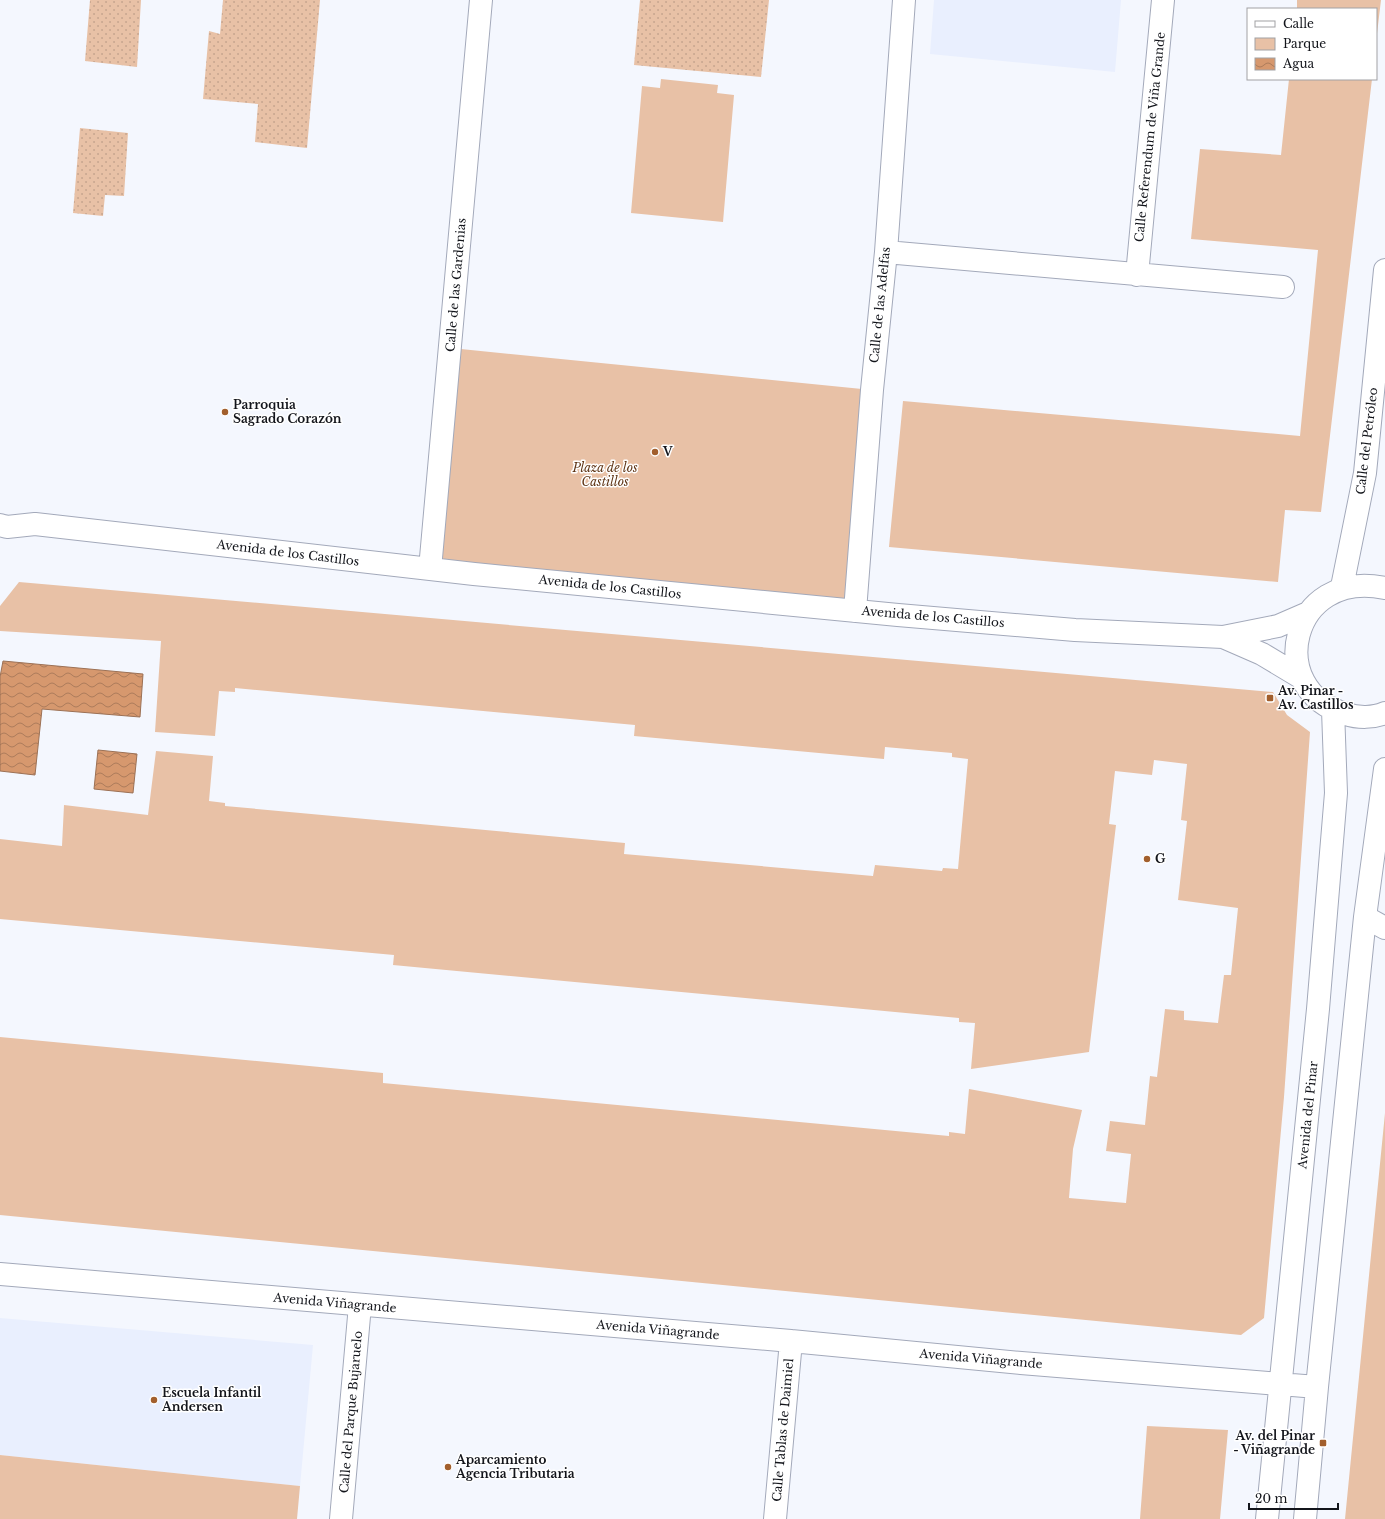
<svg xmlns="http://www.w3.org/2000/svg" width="1385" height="1519" viewBox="0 0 1385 1519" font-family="'Libre Baskerville',serif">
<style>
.built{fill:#e9effe}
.grass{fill:url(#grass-dots)}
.park{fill:#e8c1a6}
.water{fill:url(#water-waves);stroke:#9c7155}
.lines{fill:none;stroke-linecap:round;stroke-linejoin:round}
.street-casing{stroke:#a3a9ba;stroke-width:24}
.street{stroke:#fff;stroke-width:22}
.poi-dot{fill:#a25f2d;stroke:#fff;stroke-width:1.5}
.labels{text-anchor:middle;stroke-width:3;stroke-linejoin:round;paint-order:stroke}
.street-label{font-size:12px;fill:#13151b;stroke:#fff}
.poi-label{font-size:12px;font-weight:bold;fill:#13151b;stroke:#fff;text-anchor:start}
.park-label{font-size:12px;font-style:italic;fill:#603617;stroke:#fff}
</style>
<defs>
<pattern id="grass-dots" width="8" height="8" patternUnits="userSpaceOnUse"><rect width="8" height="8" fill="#e8c1a6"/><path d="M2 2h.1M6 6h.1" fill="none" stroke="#c6a58e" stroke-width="1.8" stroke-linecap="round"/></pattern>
<pattern id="water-waves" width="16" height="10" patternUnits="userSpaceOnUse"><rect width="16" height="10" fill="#d6986e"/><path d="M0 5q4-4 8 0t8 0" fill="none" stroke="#ac7b5a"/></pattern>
</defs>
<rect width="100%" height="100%" fill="#f4f7fe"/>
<!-- built -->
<path class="built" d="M 934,0 L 1121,0 L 1115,72 L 930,54 Z
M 0,1318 L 313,1345 L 300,1486 L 0,1455 Z"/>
<!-- grass -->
<path class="grass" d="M 90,0 L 141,0 L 137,67 L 85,61 Z
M 223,0 L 320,0 L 307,148 L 255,142 L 258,104 L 203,99 L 209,31 L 220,34 Z
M 640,0 L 769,0 L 761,77 L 634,65 Z
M 80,128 L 128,133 L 124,196 L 105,195 L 103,216 L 73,213 Z"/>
<!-- park -->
<path class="park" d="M 1297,0 L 1381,0 L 1376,42 L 1376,9 L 1297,9 Z
M 661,79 L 718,85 L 717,93 L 734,95 L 723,222 L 631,213 L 642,86 L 660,88 Z
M 1289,79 L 1372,79 L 1321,512 L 1285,510 L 1278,582 L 889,547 L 903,401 L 1300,436 L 1318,250 L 1191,239 L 1200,149 L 1281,155 Z
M 451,348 L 872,390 L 855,611 L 430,569 Z
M 19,582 L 1273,692 L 1287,715 L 1310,732 L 1284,1097 L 1264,1318 L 1241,1335 L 0,1215 L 0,1037 L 383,1073 L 383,1083 L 949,1136 L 949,1132 L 965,1134 L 969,1089 L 1082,1110 L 1073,1149 L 1069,1198 L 1126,1203 L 1131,1154 L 1106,1151 L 1110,1121 L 1145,1125 L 1150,1076 L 1157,1077 L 1165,1009 L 1184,1011 L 1184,1020 L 1218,1023 L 1224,975 L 1231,975 L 1238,908 L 1178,900 L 1187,821 L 1181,820 L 1187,764 L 1154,760 L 1152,775 L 1115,771 L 1109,824 L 1116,825 L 1089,1052 L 971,1069 L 975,1023 L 959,1022 L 959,1018 L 393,965 L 394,955 L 0,919 L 0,839 L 62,846 L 64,805 L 148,815 L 156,751 L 213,756 L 209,801 L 225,803 L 225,806 L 625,843 L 624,854 L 873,876 L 875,865 L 942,871 L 943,868 L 958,869 L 968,759 L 952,757 L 952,753 L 885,747 L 884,759 L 634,736 L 635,725 L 235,688 L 235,692 L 219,691 L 215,736 L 155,732 L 161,641 L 0,631 L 0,606 Z
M 1385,1113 L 1385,1519 L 1345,1519 Z
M 1147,1426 L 1228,1430 L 1220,1519 L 1140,1519 Z
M 0,1455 L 300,1486 L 297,1519 L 0,1519 Z"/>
<!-- water -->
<path class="water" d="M 3,661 L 143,674 L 140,717 L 42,709 L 35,775 L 0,771 L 0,677 Z
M 98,750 L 137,754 L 133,793 L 94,789 Z"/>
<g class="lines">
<defs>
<path id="street" d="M 886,252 L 1283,287
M 1137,275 L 1163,0
M 0,525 L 7,527 L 35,524 L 474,574 L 898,615 L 1075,630 L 1223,637 L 1278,626 L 1308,613
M 430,569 L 481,0
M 1342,587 L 1365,473 L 1385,270
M 1385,588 C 1290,568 1263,690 1346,714 C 1358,718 1374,718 1385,713
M 855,611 L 872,390 L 886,252 L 904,0
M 1223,637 L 1262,654 L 1302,678
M 1365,917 L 1385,928
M 0,1274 L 791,1341 L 1021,1363 L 1317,1387
M 341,1519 L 360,1305
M 775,1519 L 791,1341
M 1267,1519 L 1318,1009 L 1336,793 L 1333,710
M 1305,1519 L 1317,1387 L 1365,917 L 1385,769"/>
</defs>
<!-- street casing -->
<use href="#street" class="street-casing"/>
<!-- street -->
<use href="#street" class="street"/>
</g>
<!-- markers -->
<g class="poi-dot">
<circle cx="225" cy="412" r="4"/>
<circle cx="655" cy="452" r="4"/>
<rect x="1266" y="694" width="8" height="8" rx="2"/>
<circle cx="1147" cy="859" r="4"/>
<circle cx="154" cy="1400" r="4"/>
<rect x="1319" y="1439" width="8" height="8" rx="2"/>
<circle cx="448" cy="1467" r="4"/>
</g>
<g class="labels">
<!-- street labels -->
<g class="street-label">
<text transform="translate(1150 137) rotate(-84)" y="4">Calle Referendum de Viña Grande</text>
<text transform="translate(456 285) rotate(-85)" y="4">Calle de las Gardenias</text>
<text transform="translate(880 305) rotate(-84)" y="4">Calle de las Adelfas</text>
<text transform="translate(1367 441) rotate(-83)" y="4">Calle del Petróleo</text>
<text transform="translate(288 553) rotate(7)" y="4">Avenida de los Castillos</text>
<text transform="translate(610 587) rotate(6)" y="4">Avenida de los Castillos</text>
<text transform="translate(933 617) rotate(5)" y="4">Avenida de los Castillos</text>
<text transform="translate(1308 1115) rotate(-84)" y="4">Avenida del Pinar</text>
<text transform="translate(335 1303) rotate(5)" y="4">Avenida Viñagrande</text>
<text transform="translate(658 1330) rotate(5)" y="4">Avenida Viñagrande</text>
<text transform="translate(981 1359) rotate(5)" y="4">Avenida Viñagrande</text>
<text transform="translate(351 1412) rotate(-85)" y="4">Calle del Parque Bujaruelo</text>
<text transform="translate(783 1430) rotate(-85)" y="4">Calle Tablas de Daimiel</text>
</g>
<!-- poi labels -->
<g class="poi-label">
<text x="233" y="409">Parroquia<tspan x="233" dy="14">Sagrado Corazón</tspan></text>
<text x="663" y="456">V</text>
<text x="1278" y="695">Av. Pinar -<tspan x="1278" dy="14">Av. Castillos</tspan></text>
<text x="1155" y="863">G</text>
<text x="162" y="1397">Escuela Infantil<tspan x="162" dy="14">Andersen</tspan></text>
<text x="1315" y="1440" text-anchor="end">Av. del Pinar<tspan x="1315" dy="14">- Viñagrande</tspan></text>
<text x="456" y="1464">Aparcamiento<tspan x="456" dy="14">Agencia Tributaria</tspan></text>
</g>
<!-- park labels -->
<g class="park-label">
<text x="605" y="472">Plaza de los<tspan x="605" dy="14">Castillos</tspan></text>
</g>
</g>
<!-- legend -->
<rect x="1247" y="8" width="130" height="72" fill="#ffffff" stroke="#a1a1a4"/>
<rect x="1255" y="21" width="20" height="6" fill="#ffffff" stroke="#a1a1a4"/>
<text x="1283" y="28" font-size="12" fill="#13151b">Calle</text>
<rect x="1255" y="38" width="20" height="12" fill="#e8c1a6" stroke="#a1a1a4"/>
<text x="1283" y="48" font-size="12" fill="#13151b">Parque</text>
<rect x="1255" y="58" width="20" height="12" fill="url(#water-waves)" stroke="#a1a1a4"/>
<text x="1283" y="68" font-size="12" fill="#13151b">Agua</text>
<!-- scale -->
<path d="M1249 1503v6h89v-6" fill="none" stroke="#13151b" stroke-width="2"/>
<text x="1255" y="1503" font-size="12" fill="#13151b" stroke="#ffffff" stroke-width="3" paint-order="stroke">20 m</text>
</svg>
